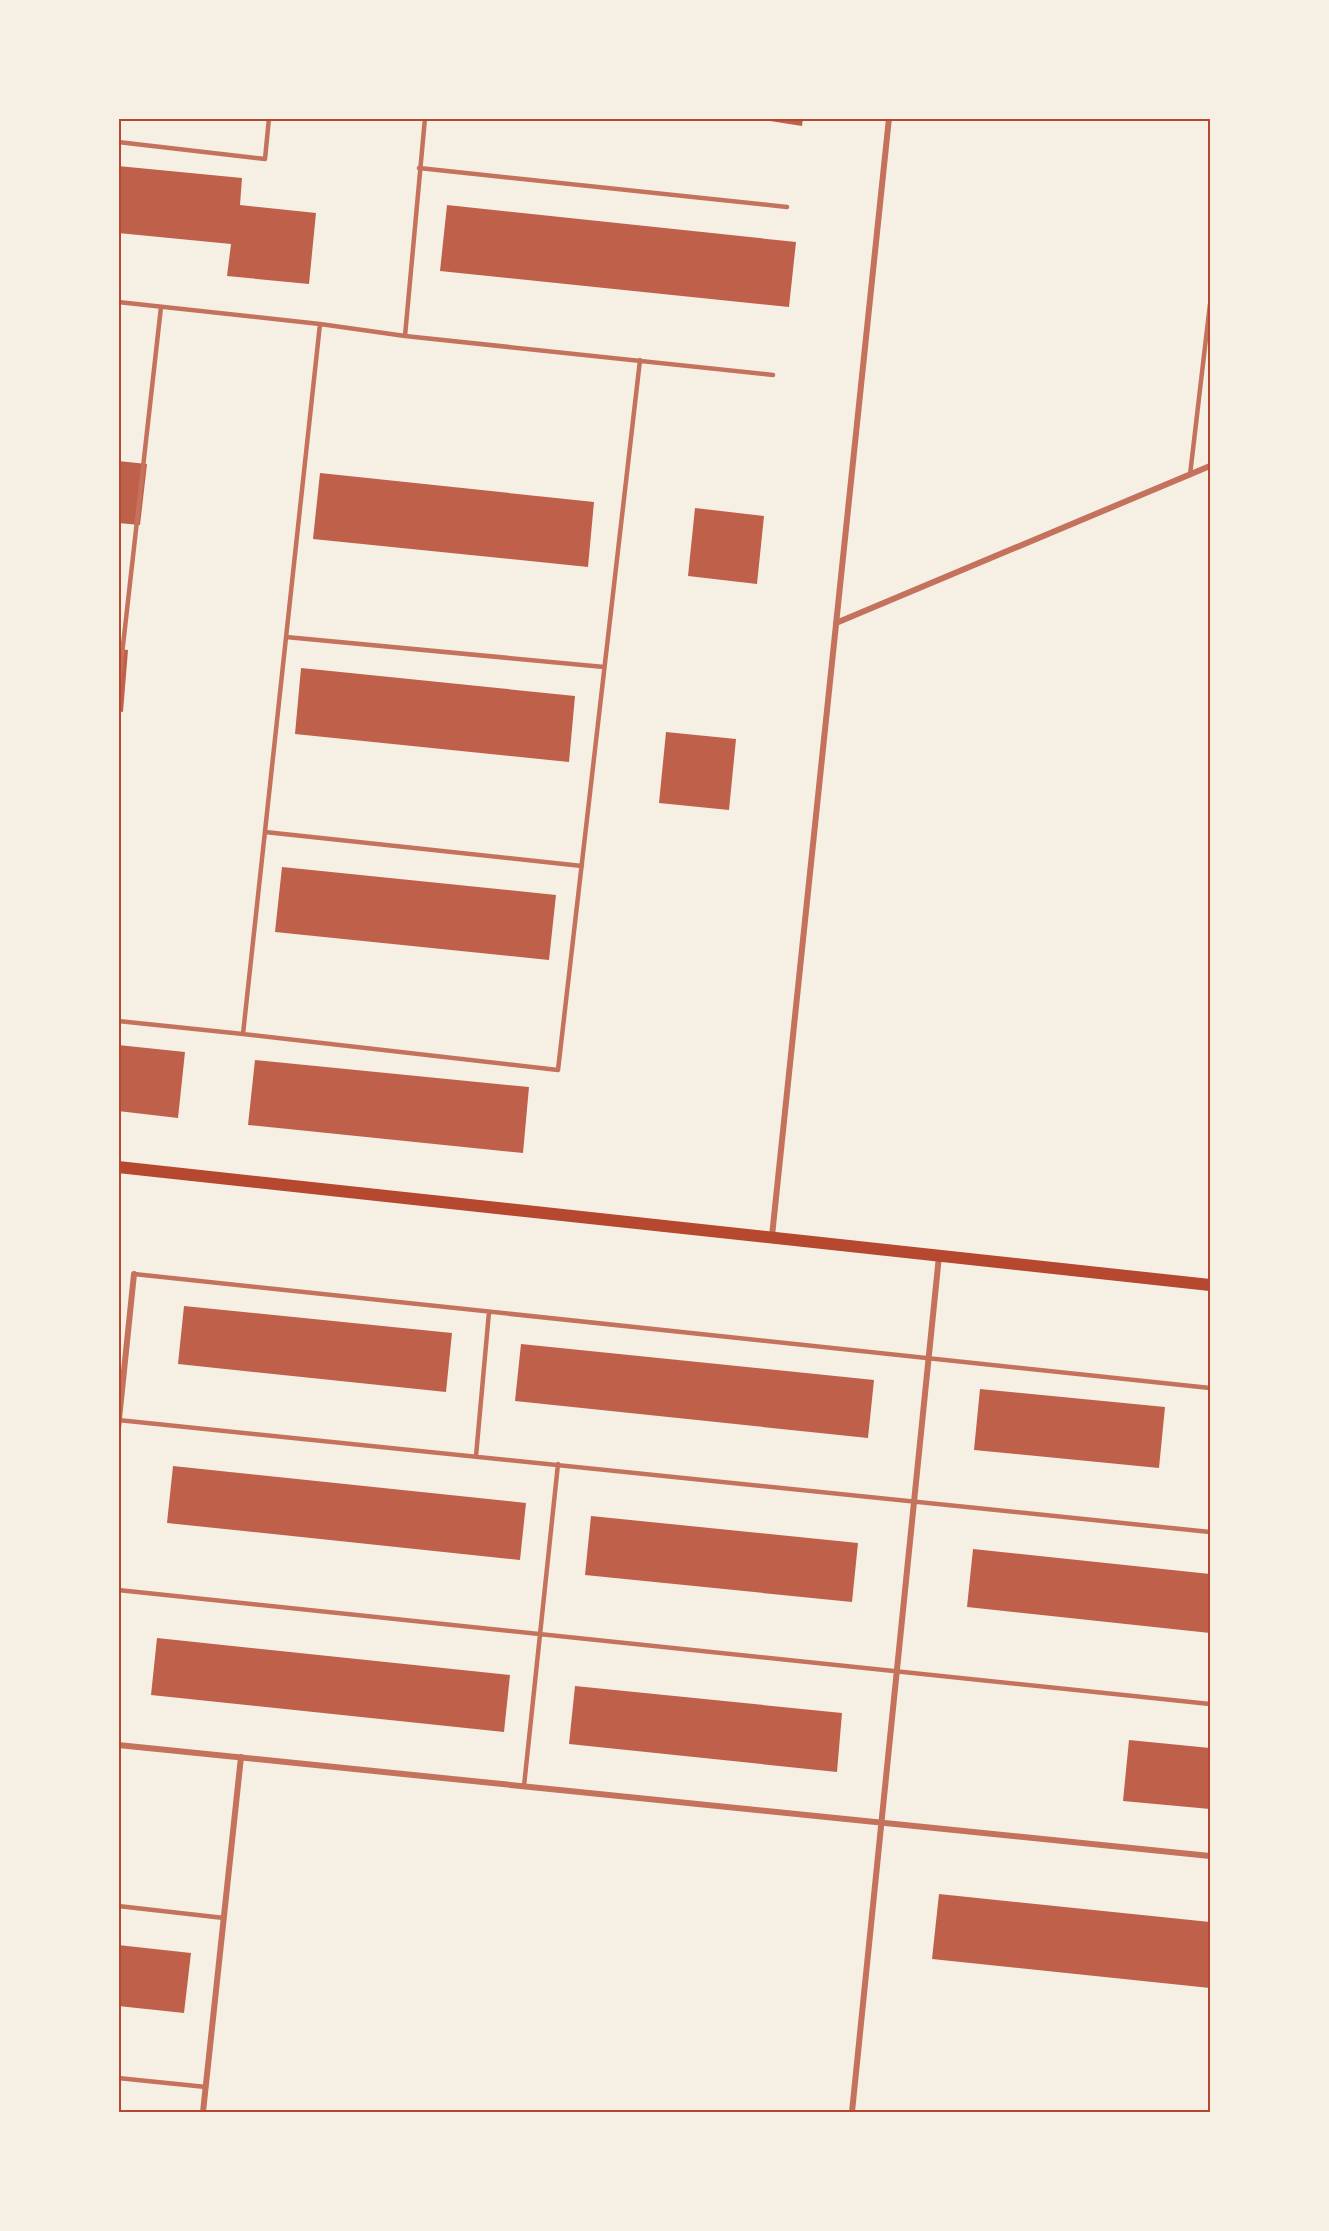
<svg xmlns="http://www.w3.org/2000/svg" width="1329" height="2231" viewBox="0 0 1329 2231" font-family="'PT Serif',serif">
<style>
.building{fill:#bf614a}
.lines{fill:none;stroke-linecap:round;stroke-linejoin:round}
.service{stroke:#c5725c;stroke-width:4.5}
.minor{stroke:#c5725c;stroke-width:6}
.secondary{stroke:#b5482f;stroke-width:12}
.neatline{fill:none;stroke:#b5482f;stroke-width:2}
</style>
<rect width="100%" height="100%" fill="#f6efe4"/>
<!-- building -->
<path class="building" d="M 751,118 L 803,118 L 802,126 Z
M 118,166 L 242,178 L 240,205 L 316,213 L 309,284 L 227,276 L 231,244 L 118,233 Z
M 447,205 L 796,242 L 789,307 L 440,271 Z
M 118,461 L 147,464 L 140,525 L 118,523 Z
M 320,473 L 594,502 L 588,567 L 313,539 Z
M 695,508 L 764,516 L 757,584 L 688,576 Z
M 118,649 L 128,650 L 123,712 L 118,711 Z
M 301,668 L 575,696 L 569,762 L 295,734 Z
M 666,732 L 736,739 L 729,810 L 659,803 Z
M 282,867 L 556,895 L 549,960 L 275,932 Z
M 118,1045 L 185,1052 L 178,1118 L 118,1111 Z
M 255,1060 L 529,1087 L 523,1153 L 248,1125 Z
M 184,1306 L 452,1333 L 446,1392 L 178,1364 Z
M 521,1344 L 874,1380 L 868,1438 L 515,1401 Z
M 980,1389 L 1165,1407 L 1159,1468 L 974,1450 Z
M 173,1466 L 526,1503 L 520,1560 L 167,1523 Z
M 591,1516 L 858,1543 L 852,1602 L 585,1575 Z
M 973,1549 L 1210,1574 L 1210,1633 L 967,1607 Z
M 157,1638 L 510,1675 L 504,1732 L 151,1695 Z
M 575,1686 L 842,1713 L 837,1772 L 569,1744 Z
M 1129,1740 L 1210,1748 L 1210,1809 L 1123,1801 Z
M 939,1894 L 1210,1922 L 1210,1988 L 932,1959 Z
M 118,1945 L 191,1953 L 184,2013 L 118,2006 Z"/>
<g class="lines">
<!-- service -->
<path class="service" d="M 118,142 L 265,159 L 269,118
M 419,168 L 787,207
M 118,302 L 320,324 L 405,336 L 773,375
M 405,336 L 425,118
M 1190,475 L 1210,304
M 286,637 L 604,667
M 118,690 L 161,307
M 265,832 L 582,866
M 118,1021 L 243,1034 L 320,324
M 243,1034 L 558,1070 L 640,360
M 134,1274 L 1210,1388
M 118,1420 L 1210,1532
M 476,1456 L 489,1312
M 118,1590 L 1210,1704
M 524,1786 L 558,1464
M 118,1906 L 224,1918
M 118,2078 L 206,2087"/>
<!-- minor -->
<path class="minor" d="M 836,623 L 1210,466
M 772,1236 L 889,118
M 118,1429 L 134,1274
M 118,1745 L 1210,1856
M 203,2112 L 241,1757
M 852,2112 L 939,1256"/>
<!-- secondary -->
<path class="secondary" d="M 118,1167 L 1210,1285"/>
</g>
<!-- border -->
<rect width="1329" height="2231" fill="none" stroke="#f6efe4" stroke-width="240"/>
<rect x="120" y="120" width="1089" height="1991" class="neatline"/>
</svg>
